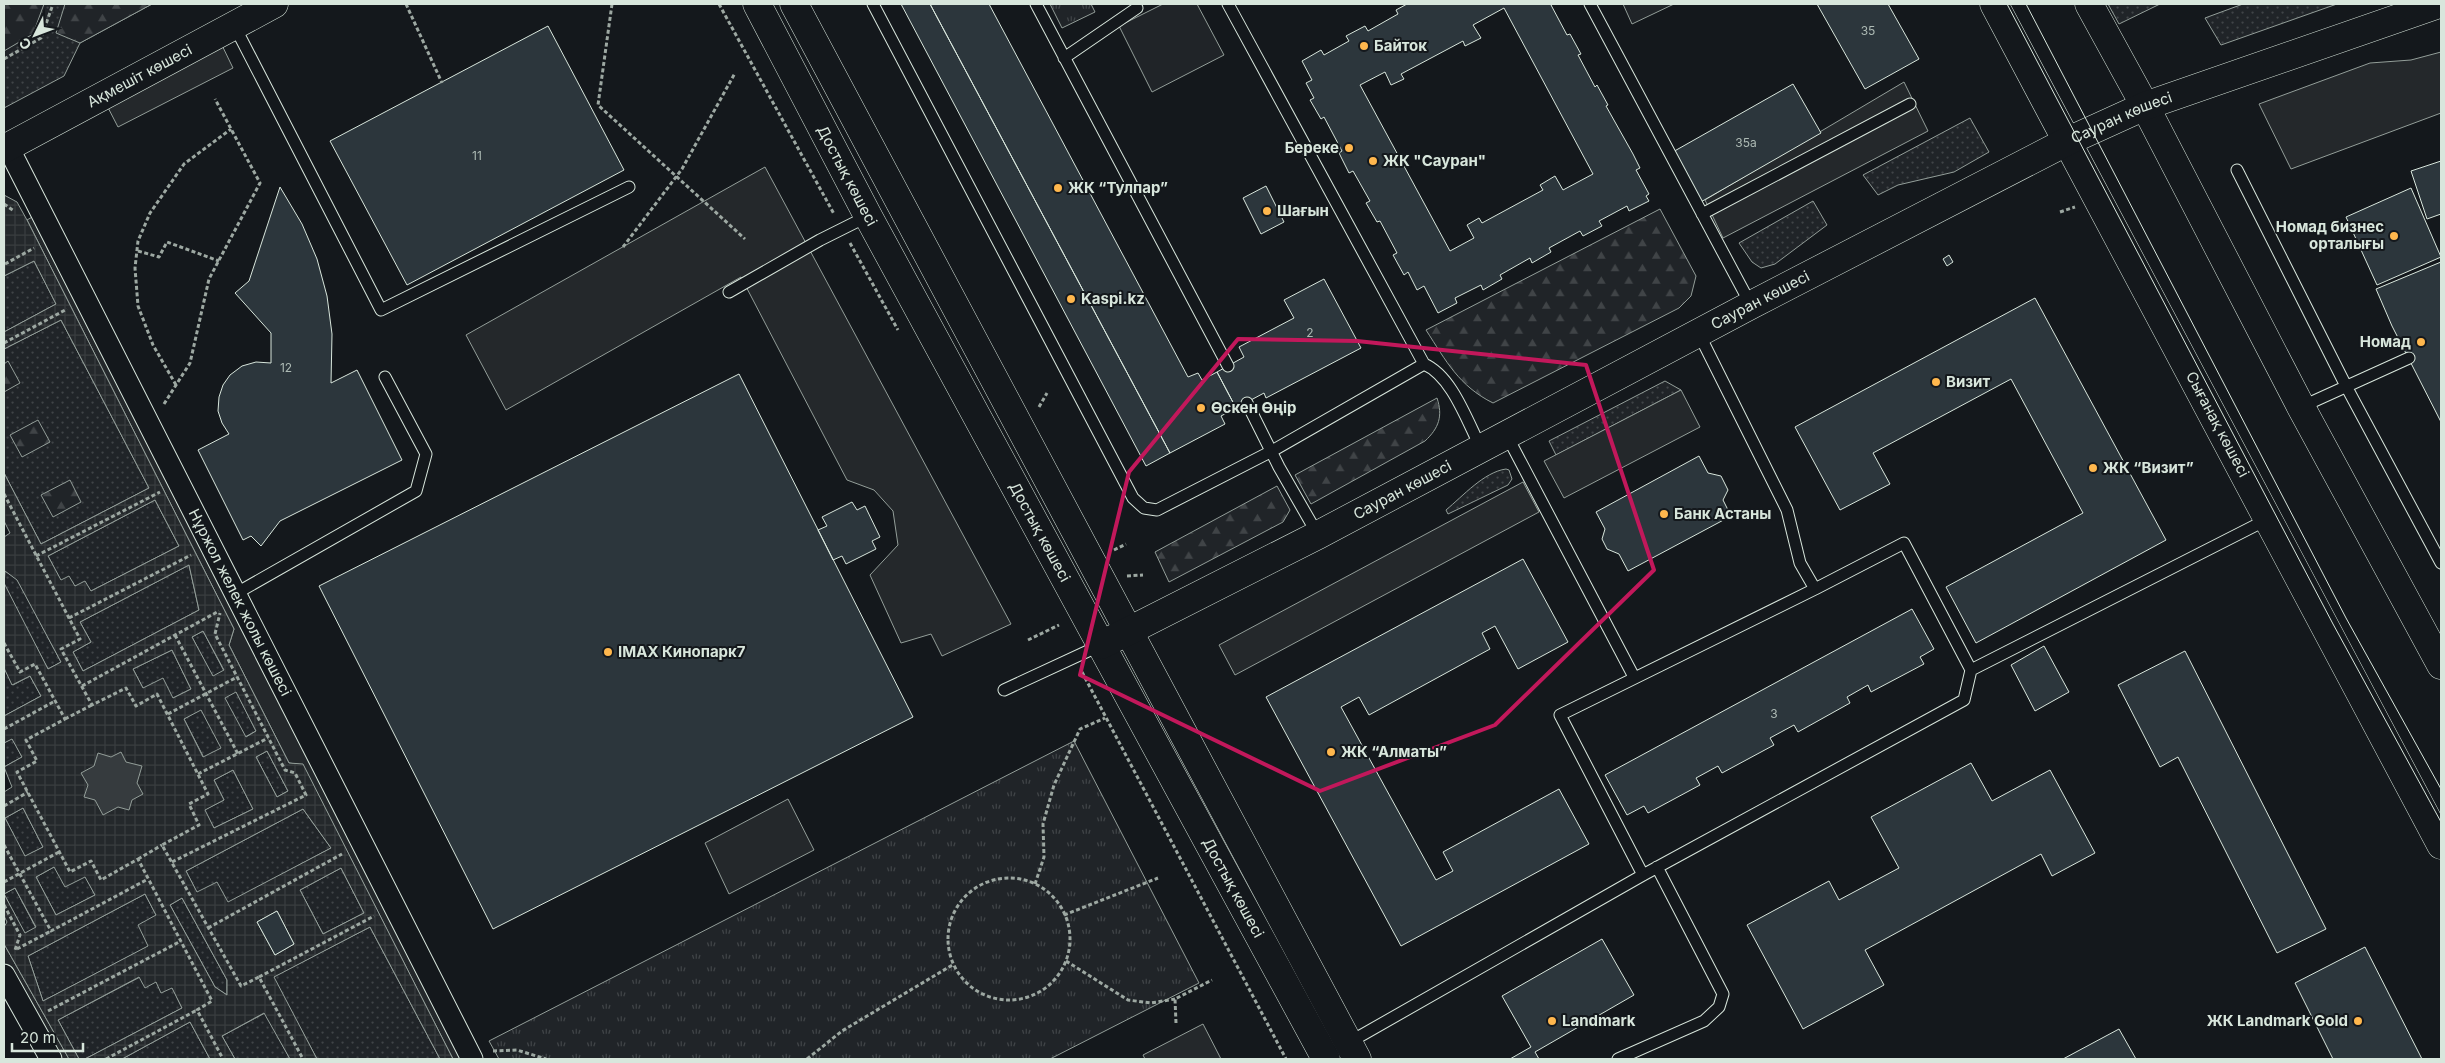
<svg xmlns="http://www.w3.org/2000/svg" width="2445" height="1063" viewBox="0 0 2445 1063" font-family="Inter,sans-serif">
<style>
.grass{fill:url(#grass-dots);stroke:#939e99}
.forest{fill:url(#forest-firs);stroke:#939e99}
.park{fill:url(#park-tufts);stroke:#939e99}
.pitch{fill:#202428;stroke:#939e99}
.parking{fill:#24282b;stroke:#939e99}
.plaza{fill:url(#plaza-grid);stroke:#939e99;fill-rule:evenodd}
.water{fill:#363b3e;stroke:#939e99}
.building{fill:#2c363c;stroke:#d8e6dc;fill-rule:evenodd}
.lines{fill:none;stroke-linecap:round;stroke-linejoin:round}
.lane-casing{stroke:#d8e6dc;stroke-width:13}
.street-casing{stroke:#d8e6dc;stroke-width:23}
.secondary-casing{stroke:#d8e6dc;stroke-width:29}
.path{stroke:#9da8a2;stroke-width:3;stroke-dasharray:4 2.5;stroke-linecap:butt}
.lane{stroke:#14181c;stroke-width:11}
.street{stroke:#14181c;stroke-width:21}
.secondary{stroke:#14181c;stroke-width:28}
.tram{stroke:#d8e6dc;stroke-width:1}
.marked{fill:none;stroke:#c2185b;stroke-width:4;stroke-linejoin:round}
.poi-dot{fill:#ffb74d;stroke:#14181c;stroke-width:2}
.labels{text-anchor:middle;stroke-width:4;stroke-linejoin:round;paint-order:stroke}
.number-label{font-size:12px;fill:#adbab4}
.poi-label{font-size:15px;font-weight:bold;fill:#d8e6dc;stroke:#14181c;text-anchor:start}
.street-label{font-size:15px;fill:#d8e6dc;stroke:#14181c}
</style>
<defs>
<pattern id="grass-dots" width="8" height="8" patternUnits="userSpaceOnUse" patternTransform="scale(1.25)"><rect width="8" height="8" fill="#202428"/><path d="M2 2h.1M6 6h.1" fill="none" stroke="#404447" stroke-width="1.8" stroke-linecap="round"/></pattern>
<pattern id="forest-firs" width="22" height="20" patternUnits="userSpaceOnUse" patternTransform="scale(1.25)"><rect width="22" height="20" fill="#202428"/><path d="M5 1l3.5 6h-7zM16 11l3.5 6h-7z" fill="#404447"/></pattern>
<pattern id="park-tufts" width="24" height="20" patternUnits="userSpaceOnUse" patternTransform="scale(1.25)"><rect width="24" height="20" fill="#202428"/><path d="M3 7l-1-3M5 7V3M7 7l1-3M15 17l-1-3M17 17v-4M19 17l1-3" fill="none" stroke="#404447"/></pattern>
<pattern id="plaza-grid" width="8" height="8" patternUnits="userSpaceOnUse" patternTransform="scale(1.25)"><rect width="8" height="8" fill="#24282b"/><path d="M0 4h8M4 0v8" fill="none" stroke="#393d3f"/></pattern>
</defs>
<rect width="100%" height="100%" fill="#14181c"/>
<!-- grass -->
<path class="grass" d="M 4,4 L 152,4 L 80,43 L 64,76 L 4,108 Z
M 2108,4 L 2160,4 L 2119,24 Z
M 2243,4 L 2337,4 L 2221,45 L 2205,18 Z
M 1970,118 L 1989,152 L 1954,172 L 1898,185 L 1878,195 L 1863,175 Z
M 1813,201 L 1827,225 L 1775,264 L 1761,268 L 1752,262 L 1739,243 Z
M 34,261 L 56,304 L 4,332 L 4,276 Z
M 61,320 L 149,488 L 41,544 L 4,473 L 4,349 Z
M 1665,381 L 1681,390 L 1556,455 L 1549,441 Z
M 1506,469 L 1509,470 L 1512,479 L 1508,485 L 1448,514 L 1446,510 C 1463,496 1484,472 1506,469 Z
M 155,500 L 179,546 L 91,591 L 61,581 L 48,556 Z
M 189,565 L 199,610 L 83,671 L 73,652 L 91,642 L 80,622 Z
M 5,571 L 17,579 L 61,662 L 48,669 L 4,586 Z
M 203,631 L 224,671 L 213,677 L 192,637 Z
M 172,650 L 191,689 L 173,698 L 143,688 L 133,669 Z
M 4,668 L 13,685 L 30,676 L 41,696 L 4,716 Z
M 236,691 L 256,731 L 245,737 L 224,697 Z
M 201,709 L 222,748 L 204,758 L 184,719 Z
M 12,738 L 22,757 L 4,767 L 4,743 Z
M 267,751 L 288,791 L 277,797 L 256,757 Z
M 233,770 L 253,809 L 214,828 L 204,810 L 224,800 L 214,780 Z
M 23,808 L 43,847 L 25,857 L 5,818 Z
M 303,809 L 331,848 L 228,903 L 197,893 L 186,871 Z
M 54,867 L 85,876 L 95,895 L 56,915 L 36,877 Z
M 341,868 L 364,913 L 323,934 L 300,890 Z
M 15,888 L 36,928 L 25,934 L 4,894 Z
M 145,894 L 156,915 L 149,946 L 43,1001 L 28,956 Z
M 182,898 L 227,980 L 227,995 L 215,987 L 170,905 Z
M 370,927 L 440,1059 L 317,1059 L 273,977 Z
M 140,977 L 172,987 L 182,1008 L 85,1059 L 79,1059 L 58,1020 Z
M 265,1013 L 290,1059 L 235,1059 L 222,1036 Z
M 190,1022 L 210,1059 L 122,1059 Z"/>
<!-- forest -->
<path class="forest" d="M 4,4 L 44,4 L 33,34 L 4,51 Z
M 65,4 L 152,4 L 80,43 L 56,33 Z
M 1660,209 L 1696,276 L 1691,296 L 1679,308 L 1493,403 C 1459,386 1446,361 1426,330 Z
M 8,361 L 20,383 L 4,392 L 4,364 Z
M 1437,398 C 1443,416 1439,428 1425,441 L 1311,504 L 1295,475 Z
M 38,420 L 50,442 L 22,457 L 10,435 Z
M 70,480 L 81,502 L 53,517 L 41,495 Z
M 1277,486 L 1290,510 L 1283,522 L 1169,582 L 1155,552 Z"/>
<!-- park -->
<path class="park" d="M 1050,4 L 1091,4 L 1095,12 L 1062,28 Z
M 1074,741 L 1199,983 L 1050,1059 L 499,1059 L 489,1041 Z"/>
<!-- pitch -->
<path class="pitch" d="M 1163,4 L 1197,4 L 1224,55 L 1152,92 L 1119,26 Z
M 1623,4 L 1674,4 L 1632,24 Z"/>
<!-- parking -->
<path class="parking" d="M 217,35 L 233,68 L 118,127 L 102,96 Z
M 2441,52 L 2441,113 L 2291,169 L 2259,104 L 2370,63 L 2411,60 Z
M 1904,82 L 1928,131 L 1723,238 L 1705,200 Z
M 765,167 L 1011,624 L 942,656 L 931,634 L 901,643 L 870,575 L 898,545 L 893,511 L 874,490 L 847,480 L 741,277 L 506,410 L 466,335 Z
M 34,216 L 463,1059 L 453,1059 L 303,765 L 289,763 L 229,645 L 234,629 L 27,220 Z
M 1681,390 L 1700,427 L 1564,498 L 1544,461 Z
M 1523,482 L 1539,512 L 1235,675 L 1219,645 Z
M 788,799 L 814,850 L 729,894 L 705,843 Z
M 4,944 L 69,1059 L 51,1059 L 4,975 Z
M 1203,1024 L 1221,1059 L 1145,1059 L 1143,1055 Z"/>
<!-- plaza -->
<path class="plaza" d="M 4,195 L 17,202 L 27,220 L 234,629 L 229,645 L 289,763 L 303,764 L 453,1059 L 440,1059 L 370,927 L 274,977 L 317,1059 L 290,1059 L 264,1013 L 222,1036 L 235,1059 L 210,1059 L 190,1022 L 122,1059 L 85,1059 L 182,1008 L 172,988 L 161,993 L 156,982 L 145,988 L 139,977 L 58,1020 L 79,1059 L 69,1059 L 4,944 L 4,927 L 7,922 L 4,916 L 4,792 L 12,787 L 4,767 L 22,757 L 12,739 L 4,743 L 4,716 L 41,696 L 30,676 L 12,685 L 4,668 L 4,583 L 48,669 L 61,662 L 17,580 L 5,571 L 4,575 L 4,537 L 10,533 L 4,521 L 4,473 L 41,544 L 149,488 L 61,320 L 4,349 L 4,332 L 56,304 L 34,261 L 4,276 ZM 155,500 L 179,546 L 91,591 L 85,581 L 75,586 L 69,576 L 61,580 L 48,556 ZM 189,565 L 199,610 L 83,671 L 73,652 L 91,642 L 80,622 ZM 203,631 L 224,670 L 213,676 L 192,637 ZM 172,650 L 191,689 L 173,698 L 163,678 L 143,688 L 133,669 ZM 236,692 L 256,731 L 246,737 L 225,698 ZM 201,710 L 221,748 L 203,757 L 184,719 ZM 267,751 L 288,791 L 277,797 L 256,757 ZM 233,770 L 253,809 L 214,828 L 205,810 L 224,800 L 214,780 ZM 23,808 L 43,847 L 25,856 L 5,818 ZM 303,809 L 331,848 L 228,902 L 217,882 L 197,892 L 186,871 ZM 54,867 L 65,887 L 85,877 L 95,895 L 56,915 L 36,877 ZM 341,868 L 364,913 L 323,934 L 300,890 ZM 15,888 L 36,927 L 25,933 L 4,894 ZM 145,894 L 156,915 L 138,925 L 148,946 L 43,1001 L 28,956 ZM 182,898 L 227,980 L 227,995 L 215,987 L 170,905 ZM 277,911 L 294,944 L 275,955 L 257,922 Z"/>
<!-- water -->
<path class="water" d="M 121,752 L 126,762 L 142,766 L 137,783 L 143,794 L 132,800 L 129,810 L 118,807 L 103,815 L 95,800 L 84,797 L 88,785 L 81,773 L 94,766 L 98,753 L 111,757 Z"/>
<!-- building -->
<path class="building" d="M 901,4 L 930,4 L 1170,453 L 1146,466 Z
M 930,4 L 989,4 L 1188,377 L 1198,373 L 1202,380 L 1217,372 L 1236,408 L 1221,416 L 1225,424 L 1170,453 Z
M 1407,4 L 1554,4 L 1551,5 L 1567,35 L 1570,34 L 1581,54 L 1578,55 L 1595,87 L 1597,85 L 1608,105 L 1606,106 L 1633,154 L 1640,168 L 1636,170 L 1649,194 L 1646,196 L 1649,201 L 1629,211 L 1627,206 L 1599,221 L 1602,226 L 1583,236 L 1580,231 L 1549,248 L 1551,252 L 1532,263 L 1530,258 L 1500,275 L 1502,279 L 1483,290 L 1481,285 L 1455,298 L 1457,303 L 1438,313 L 1424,286 L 1417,290 L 1408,272 L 1404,275 L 1393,255 L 1397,253 L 1380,221 L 1377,222 L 1366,203 L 1370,201 L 1353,171 L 1349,173 L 1339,153 L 1342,151 L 1324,117 L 1321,119 L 1310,100 L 1314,98 L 1306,83 L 1312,80 L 1302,61 L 1321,50 L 1324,55 L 1349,41 L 1346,36 L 1365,26 L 1368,31 L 1398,14 L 1396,10 ZM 1504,8 L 1593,174 L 1563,190 L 1555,176 L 1540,185 L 1543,190 L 1482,223 L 1479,218 L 1467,225 L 1474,238 L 1450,251 L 1360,85 L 1385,72 L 1391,85 L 1404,79 L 1401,74 L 1463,41 L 1465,46 L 1481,38 L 1473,25 Z
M 1817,4 L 1888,4 L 1919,59 L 1865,89 Z
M 548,26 L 624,170 L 407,285 L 330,141 Z
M 1793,84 L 1821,133 L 1699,203 L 1671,153 Z
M 2441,161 L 2441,214 L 2427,219 L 2411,171 Z
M 1266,186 L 1284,222 L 1261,234 L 1243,198 Z
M 280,187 L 302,224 L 317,259 L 327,296 L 332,334 L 331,383 L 357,370 L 402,460 L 280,521 L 261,546 L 251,536 L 243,540 L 198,450 L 229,434 L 222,423 L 218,411 L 219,397 L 223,385 L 230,375 L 242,366 L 256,362 L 271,363 L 271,333 L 235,293 L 249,281 Z
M 2411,188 L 2441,257 L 2377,285 L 2346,217 Z
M 1949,255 L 1953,262 L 1947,266 L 1943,259 Z
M 2441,262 L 2441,422 L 2392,326 L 2376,289 Z
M 1324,279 L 1361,348 L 1266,398 L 1264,393 L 1236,408 L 1217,372 L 1244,357 L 1239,347 L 1294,318 L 1284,300 Z
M 2035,298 L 2166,540 L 1976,643 L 1946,587 L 2083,513 L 2011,379 L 1873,453 L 1890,484 L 1840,510 L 1795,427 Z
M 739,374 L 913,717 L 493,929 L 319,586 Z
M 1699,456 L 1708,473 L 1721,476 L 1728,490 L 1723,500 L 1731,516 L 1628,571 L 1619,554 L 1607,549 L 1602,539 L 1605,529 L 1596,512 Z
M 852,502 L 857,510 L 865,506 L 880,537 L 872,541 L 876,549 L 846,564 L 842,556 L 833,560 L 818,530 L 827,526 L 822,517 Z
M 1523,559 L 1568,642 L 1518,669 L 1495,626 L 1482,633 L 1490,649 L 1369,715 L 1359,697 L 1341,707 L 1436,880 L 1453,871 L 1443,852 L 1559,789 L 1589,844 L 1401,946 L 1266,697 Z
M 1912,609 L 1934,649 L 1920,657 L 1924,664 L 1871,692 L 1868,685 L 1847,697 L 1850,703 L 1798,732 L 1794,725 L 1770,738 L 1774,745 L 1722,773 L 1718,766 L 1696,778 L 1700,785 L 1648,813 L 1644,806 L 1627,815 L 1605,775 Z
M 2044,646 L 2069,692 L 2035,711 L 2011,665 Z
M 2185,651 L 2326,929 L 2277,953 L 2178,757 L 2160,767 L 2118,685 Z
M 1971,763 L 1992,801 L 2050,770 L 2095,853 L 2052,876 L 2041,854 L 1865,950 L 1884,985 L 1803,1029 L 1747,925 L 1829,881 L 1839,900 L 1899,868 L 1871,817 Z
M 277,911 L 294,944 L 275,955 L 257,922 Z
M 1602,939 L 1634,995 L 1535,1052 L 1539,1059 L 1510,1059 L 1531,1047 L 1502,996 Z
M 2365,947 L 2422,1059 L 2333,1059 L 2295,983 Z
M 2119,1029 L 2136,1059 L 2063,1059 Z"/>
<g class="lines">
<defs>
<path id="lane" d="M 873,4 L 1133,498 L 1144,508 L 1157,510 L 1272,451 L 1424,364
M 1036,4 L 1228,366
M 1228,4 L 1424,364 C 1452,376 1467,421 1481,448
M 1590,4 L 1751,305
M 234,25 L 381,310 L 629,187
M 1064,58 L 1137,8
M 2237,170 L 2346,386 L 2441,563
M 1702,214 L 1910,104
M 729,292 L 820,240 L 868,216
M 1699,334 L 1787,510 L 1800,563 L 1815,589 L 1904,543 L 1971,670
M 1247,403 L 1279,467 L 1318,535
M 2301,407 L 2409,358
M 1506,434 L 1634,677
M 235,594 L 416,491 L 426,454 L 385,377
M 1004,690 L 1101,645
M 1643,875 L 1560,715 L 1815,589
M 1348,1043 L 1643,875 L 1964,700 L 1971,670 L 2268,519
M 1618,1059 L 1704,1021 L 1719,1007 L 1723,994 L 1657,867"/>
<g id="street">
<path id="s1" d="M 8,147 L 472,1059"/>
<path d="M 4,975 L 51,1059"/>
</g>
<g id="secondary">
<path id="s2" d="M 757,4 L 868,216 L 1326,1059"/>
<path d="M 794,4 L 1357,1059"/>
<path id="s3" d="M 1994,4 L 2441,845"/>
<path d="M 2089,4 L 2145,106 L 2301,407 L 2441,665"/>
<path id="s4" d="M 4,149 L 274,4"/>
<path id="s5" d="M 1101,645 L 1318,535 L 1751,305 L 2068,141 L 2145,106 L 2439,4"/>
</g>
</defs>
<!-- lane casing -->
<use href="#lane" class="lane-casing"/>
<!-- street casing -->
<use href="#street" class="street-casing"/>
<!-- secondary casing -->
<use href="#secondary" class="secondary-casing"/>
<!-- path -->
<path class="path" d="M 406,4 L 442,83
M 612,4 L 598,105 L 745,239
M 719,4 L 834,214
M 4,59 L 41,38 L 53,4
M 4,204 L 14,211
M 2060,212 L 2075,207
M 850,243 L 898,330
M 623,247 L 682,169 L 735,73
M 138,251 L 159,257 L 167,242 L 219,261
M 5,264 L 34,248
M 4,343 L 67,309
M 176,385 L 153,345 L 138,306 L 135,268 L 138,241 L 150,213 L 184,164 L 231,129
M 164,404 L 190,363 L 209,279 L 260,183 L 215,99
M 1039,407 L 1047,393
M 4,494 L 80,639 L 61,649 L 92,705 L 126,688 L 136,706 L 157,694 L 208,794 L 189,804 L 199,825 L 162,845 L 241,986 L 259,977 L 303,1059
M 1114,550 L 1126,544
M 36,556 L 160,492
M 1127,576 L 1143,575
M 69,618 L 191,555
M 175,635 L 238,754
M 1028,640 L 1059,625
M 4,643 L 20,672 L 35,664 L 65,719 L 26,740 L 37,761 L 17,772 L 70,872 L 91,861 L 101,880 L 138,859 L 212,1001 L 197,1010 L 223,1059
M 1082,672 L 1286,1059
M 82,686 L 219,611
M 168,714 L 237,677
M 65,719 L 92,705
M 4,729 L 55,701
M 198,774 L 268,738
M 4,806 L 28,792
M 4,845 L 51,931 L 148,879
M 138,859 L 162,845
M 172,862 L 306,795 L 295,773 L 285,770 L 215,634 L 220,613
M948 939a61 61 0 1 1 122 0a61 61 0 1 1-122 0Z
M 4,882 L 59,852
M 1035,884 L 1044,857 L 1043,824 L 1054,785 L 1080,729 L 1105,718
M 4,905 L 20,935 L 15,950 L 51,931
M 1064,915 L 1158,878
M 208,928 L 342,854
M 1066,961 L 1128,1000 L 1151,1003 L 1175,999
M 259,977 L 374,916
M 48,1011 L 181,941
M 1176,1023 L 1175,999 L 1212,980
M 493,1051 L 517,1050 L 546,1059
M 106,1059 L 197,1010
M 807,1059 L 842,1031 L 954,964"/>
<!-- lane -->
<use href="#lane" class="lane"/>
<!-- street -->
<use href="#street" class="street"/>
<!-- secondary -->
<use href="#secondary" class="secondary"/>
<!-- tram -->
<path class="tram" d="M 2007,4 L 2333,624 L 2441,822
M 2026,4 L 2346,618 L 2441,789"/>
</g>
<!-- marked area -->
<path class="marked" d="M 1238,339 L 1357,341 L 1586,365 L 1654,570 L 1495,725 L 1320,791 L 1080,675 L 1129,472 Z"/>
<!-- markers -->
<g class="poi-dot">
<circle cx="1364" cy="46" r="5"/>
<circle cx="1349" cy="148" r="5"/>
<circle cx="1373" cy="161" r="5"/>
<circle cx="1058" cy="188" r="5"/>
<circle cx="1267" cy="211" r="5"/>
<circle cx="2394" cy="236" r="5"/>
<circle cx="1071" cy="299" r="5"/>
<circle cx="2421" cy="342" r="5"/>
<circle cx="1936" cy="382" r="5"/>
<circle cx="1201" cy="408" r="5"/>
<circle cx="2093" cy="468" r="5"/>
<circle cx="1664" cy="514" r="5"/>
<circle cx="608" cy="652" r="5"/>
<circle cx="1331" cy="752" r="5"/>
<circle cx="1552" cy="1021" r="5"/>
<circle cx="2358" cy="1021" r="5"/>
</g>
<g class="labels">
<!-- number labels -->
<g class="number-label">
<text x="1868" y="35">35</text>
<text x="1746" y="147">35а</text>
<text x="477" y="160">11</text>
<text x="1310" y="337">2</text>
<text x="286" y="372">12</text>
<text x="1774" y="718">3</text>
</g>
<!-- poi labels -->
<g class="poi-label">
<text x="1374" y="51">Байток</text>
<text x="1339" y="153" text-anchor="end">Береке</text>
<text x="1383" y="166">ЖК "Сауран"</text>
<text x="1068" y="193">ЖК “Тулпар”</text>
<text x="1277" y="216">Шағын</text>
<text x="2384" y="232" text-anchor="end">Номад бизнес<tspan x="2384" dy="17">орталығы</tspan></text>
<text x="1081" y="304">Kaspi.kz</text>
<text x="2411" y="347" text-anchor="end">Номад</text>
<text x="1946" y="387">Визит</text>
<text x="1211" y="413">Өскен Өңір</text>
<text x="2103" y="473">ЖК “Визит”</text>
<text x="1674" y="519">Банк Астаны</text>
<text x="618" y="657">IMAX Кинопарк7</text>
<text x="1341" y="757">ЖК “Алматы”</text>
<text x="1562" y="1026">Landmark</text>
<text x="2348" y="1026" text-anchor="end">ЖК Landmark Gold</text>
</g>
<!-- street labels -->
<g class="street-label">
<text dy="5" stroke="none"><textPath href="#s4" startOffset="154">Ақмешіт көшесі</textPath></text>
<text dy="5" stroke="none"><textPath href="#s5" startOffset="1149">Сауран көшесі</textPath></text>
<text dy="5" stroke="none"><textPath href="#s2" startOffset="194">Достық көшесі</textPath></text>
<text dy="5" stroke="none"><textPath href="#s5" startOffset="744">Сауран көшесі</textPath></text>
<text dy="5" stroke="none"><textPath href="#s3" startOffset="476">Сығанақ көшесі</textPath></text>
<text dy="5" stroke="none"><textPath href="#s5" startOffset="339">Сауран көшесі</textPath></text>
<text dy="5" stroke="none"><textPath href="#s2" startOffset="599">Достық көшесі</textPath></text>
<text dy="5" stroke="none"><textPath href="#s1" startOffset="511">Нұржол желек жолы көшесі</textPath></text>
<text dy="5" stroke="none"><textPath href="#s2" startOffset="1004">Достық көшесі</textPath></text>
</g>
</g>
<!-- border -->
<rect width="2445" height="1063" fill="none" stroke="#d8e6dc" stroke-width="10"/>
<!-- north arrow -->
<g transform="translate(35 35) rotate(228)" stroke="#14181c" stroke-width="4" paint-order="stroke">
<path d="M0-4L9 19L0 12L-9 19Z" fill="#d8e6dc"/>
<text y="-8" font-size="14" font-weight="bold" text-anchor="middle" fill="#d8e6dc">С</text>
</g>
<!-- scale -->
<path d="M12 1043v8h71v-8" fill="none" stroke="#d8e6dc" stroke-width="2.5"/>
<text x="20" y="1043" font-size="15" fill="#d8e6dc" stroke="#14181c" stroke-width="4" paint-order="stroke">20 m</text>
</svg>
